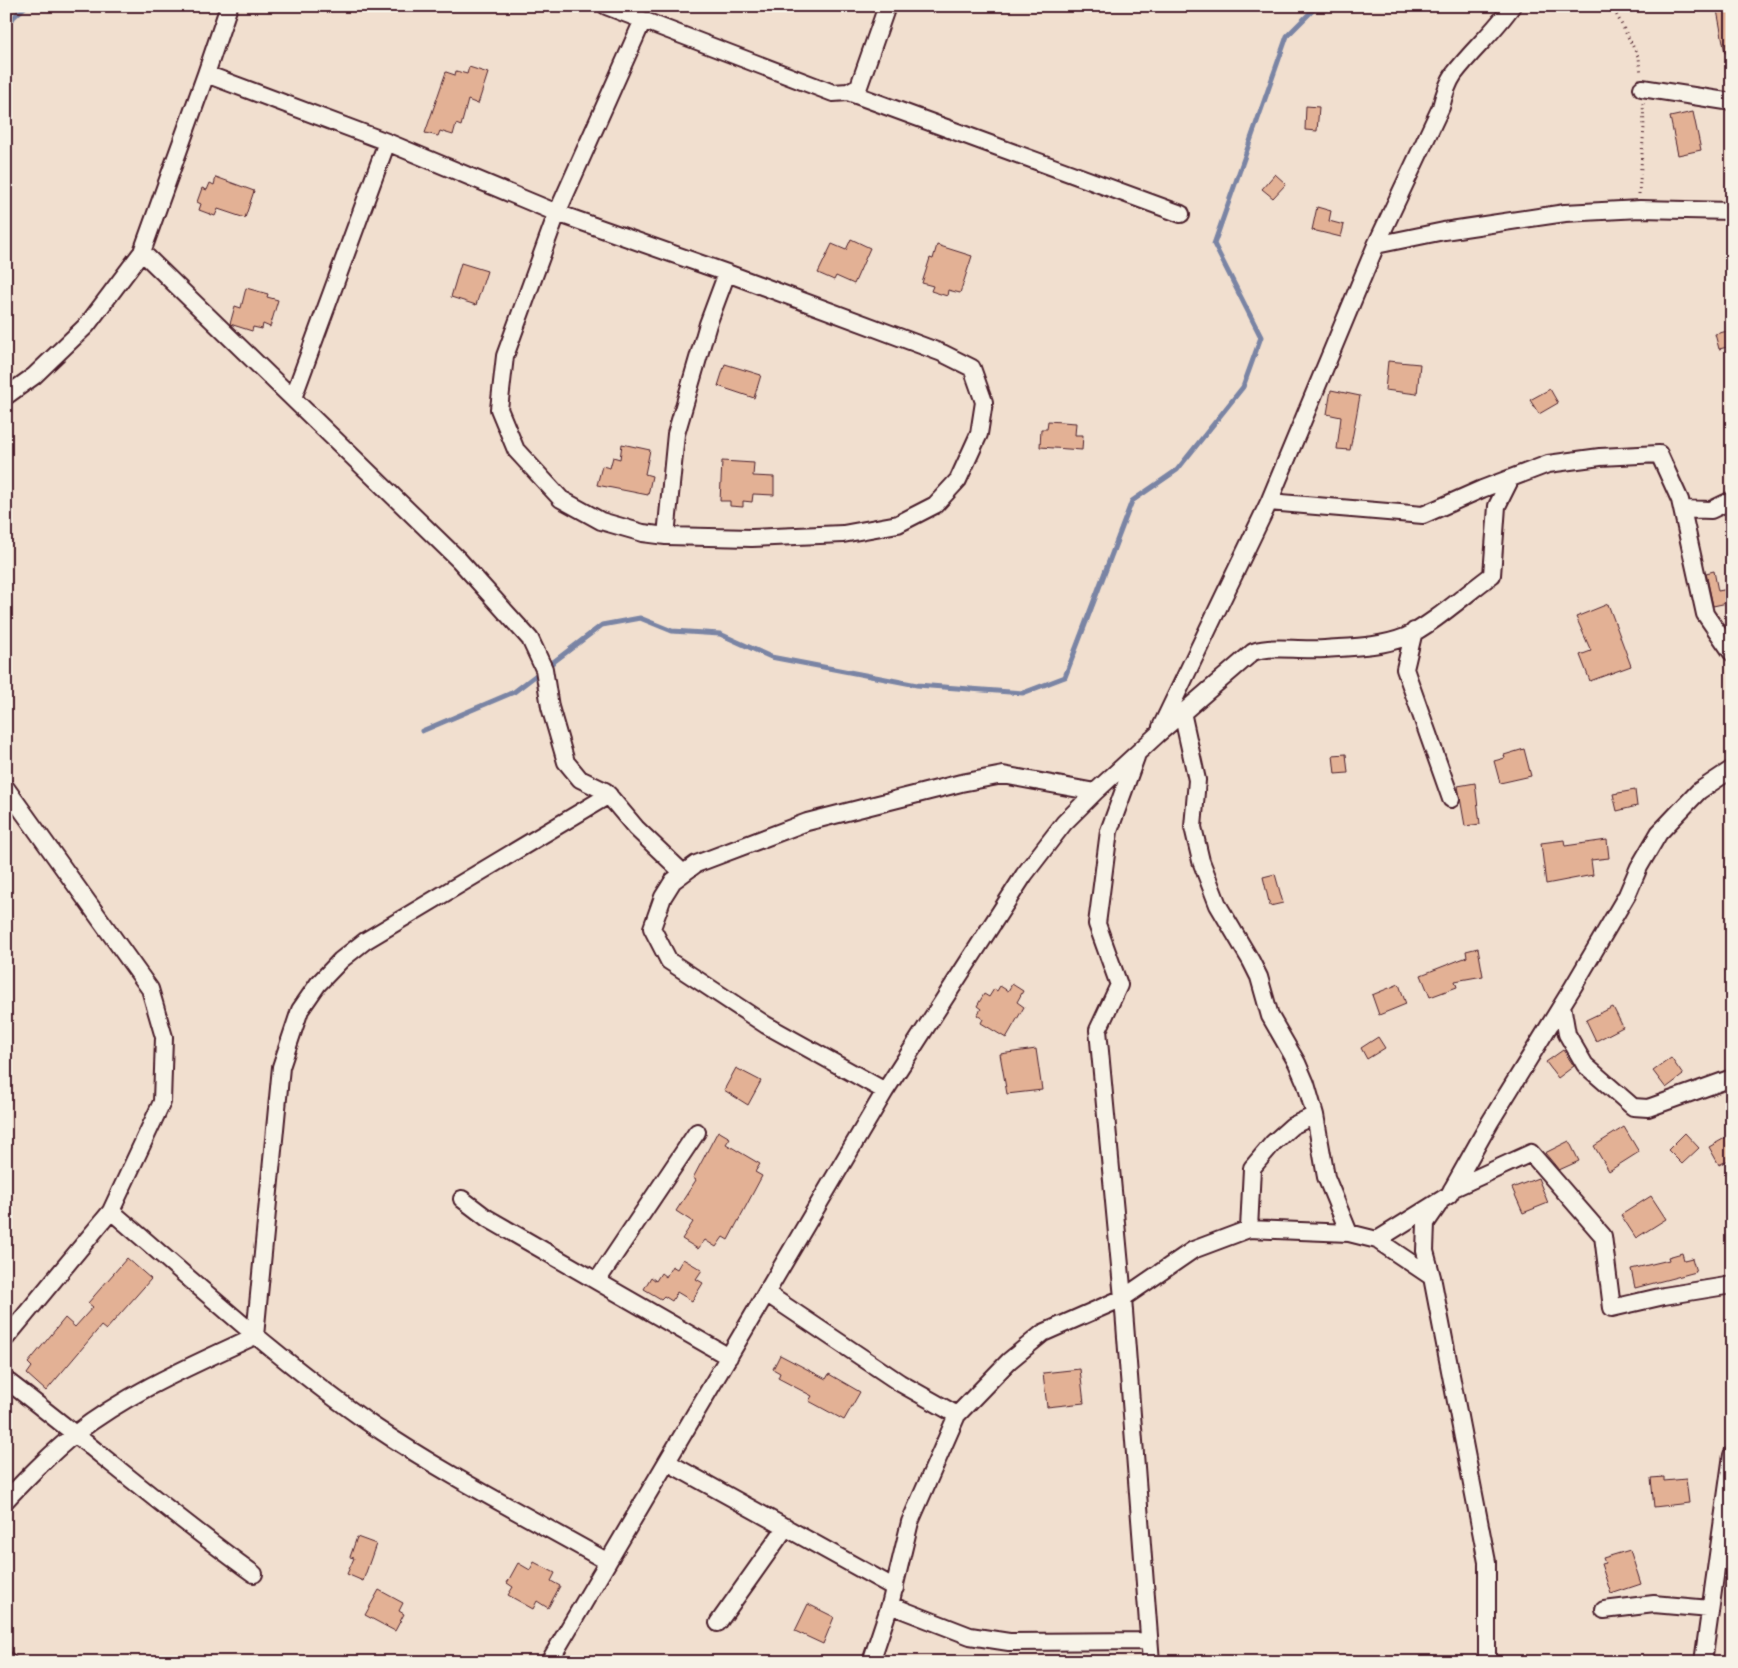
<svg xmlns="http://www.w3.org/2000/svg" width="1738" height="1668" viewBox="0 0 1738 1668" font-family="'Comic Neue',sans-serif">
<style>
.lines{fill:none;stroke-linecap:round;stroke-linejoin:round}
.stream{stroke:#7a84a4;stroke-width:5}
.building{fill:#e3b195;stroke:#4a1f2b}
.street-casing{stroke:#4a1f2b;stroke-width:20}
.path{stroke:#4a1f2b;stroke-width:3;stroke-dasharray:1 4;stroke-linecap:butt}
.street{stroke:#f7f3e8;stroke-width:16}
</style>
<rect width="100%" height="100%" fill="#f1dfcf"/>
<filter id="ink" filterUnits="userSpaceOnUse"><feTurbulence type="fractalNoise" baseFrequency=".02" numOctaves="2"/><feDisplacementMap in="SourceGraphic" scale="10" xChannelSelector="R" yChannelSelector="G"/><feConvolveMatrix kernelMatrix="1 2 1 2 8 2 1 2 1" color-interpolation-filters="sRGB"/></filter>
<g filter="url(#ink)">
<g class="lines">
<!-- stream -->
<path class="stream" d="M 6,24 L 26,6
M 422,731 L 514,692 L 602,625 L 640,618 L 672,631 L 720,634 L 771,657 L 917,685 L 1023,693 L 1065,677 L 1132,501 L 1177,470 L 1243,387 L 1261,337 L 1214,244 L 1287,36 L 1317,6"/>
</g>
<!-- building -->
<path class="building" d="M 1732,7 L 1732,52 L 1725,53 L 1717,10 Z
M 469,67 L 488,73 L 478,104 L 468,100 L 461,126 L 456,124 L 453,135 L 440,131 L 438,136 L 425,133 L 446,72 L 455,75 L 456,71 L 467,74 Z
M 1306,106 L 1319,107 L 1317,131 L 1305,130 Z
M 1693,112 L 1701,150 L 1678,155 L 1670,117 Z
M 1275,174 L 1286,184 L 1273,198 L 1262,189 Z
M 216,177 L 254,191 L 245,218 L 218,209 L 215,216 L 199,210 L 201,204 L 197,202 L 202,188 L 207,190 L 210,183 L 214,185 Z
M 1317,207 L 1331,211 L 1329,221 L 1344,225 L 1341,237 L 1312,230 Z
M 851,239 L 870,248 L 854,284 L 836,276 L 834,280 L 818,273 L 832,244 L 846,250 Z
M 937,245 L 972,256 L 960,293 L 948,290 L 947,296 L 931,291 L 933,286 L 922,283 L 930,258 L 933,259 Z
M 461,263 L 487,271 L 476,305 L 451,297 Z
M 246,288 L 268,294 L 267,297 L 278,300 L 270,327 L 263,324 L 262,329 L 253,327 L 252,331 L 230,324 L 235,306 L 241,308 Z
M 1732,330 L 1732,346 L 1719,349 L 1715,334 Z
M 1388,361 L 1420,364 L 1417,394 L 1385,390 Z
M 725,364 L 761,375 L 754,398 L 718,386 Z
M 1550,389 L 1558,403 L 1539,414 L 1530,400 Z
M 1331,390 L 1360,396 L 1350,450 L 1337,449 L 1341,417 L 1327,414 Z
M 1048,421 L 1076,423 L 1075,435 L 1083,435 L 1082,450 L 1040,447 L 1041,429 L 1047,429 Z
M 622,444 L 650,450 L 645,474 L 652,476 L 648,495 L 597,485 L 602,466 L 610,468 L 613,457 L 620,459 Z
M 722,461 L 754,463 L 753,476 L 774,477 L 774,495 L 753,494 L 752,502 L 743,501 L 743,507 L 730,506 L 730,501 L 720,501 Z
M 1714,571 L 1718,591 L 1729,589 L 1732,602 L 1713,606 L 1706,573 Z
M 1608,604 L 1631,666 L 1590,681 L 1580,655 L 1591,651 L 1576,617 Z
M 1524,749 L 1531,776 L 1500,783 L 1494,761 L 1505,758 L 1504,755 Z
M 1346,754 L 1348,773 L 1335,774 L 1333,755 Z
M 1475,783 L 1480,824 L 1465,826 L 1458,786 Z
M 1635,790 L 1637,806 L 1617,811 L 1613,794 Z
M 1564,840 L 1565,846 L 1607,840 L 1609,858 L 1591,860 L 1593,875 L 1546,884 L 1541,843 Z
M 1275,874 L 1283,903 L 1270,906 L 1263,877 Z
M 1478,948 L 1483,976 L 1455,981 L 1457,987 L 1430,997 L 1421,975 L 1467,957 L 1466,951 Z
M 1012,984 L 1023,991 L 1017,1002 L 1024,1007 L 1006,1038 L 981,1023 L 983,1019 L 977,1015 L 981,1009 L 977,1006 L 984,994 L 989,997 L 994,989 L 997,991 L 1000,986 L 1008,991 Z
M 1399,984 L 1406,1004 L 1379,1015 L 1372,995 Z
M 1613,1007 L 1623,1027 L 1596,1041 L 1586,1020 Z
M 1378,1037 L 1385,1048 L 1367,1059 L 1361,1048 Z
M 1036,1049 L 1042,1090 L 1007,1094 L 1000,1054 Z
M 1563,1050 L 1574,1066 L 1558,1078 L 1546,1062 Z
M 1671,1058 L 1683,1075 L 1666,1088 L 1653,1071 Z
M 736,1068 L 761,1081 L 748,1105 L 724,1090 Z
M 1624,1127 L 1639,1152 L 1609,1171 L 1594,1146 Z
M 718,1131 L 730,1138 L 726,1144 L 760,1164 L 755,1172 L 762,1176 L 728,1240 L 723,1237 L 716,1247 L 705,1240 L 698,1249 L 682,1239 L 693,1222 L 676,1211 L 696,1180 L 693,1178 Z
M 1685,1133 L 1699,1148 L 1682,1164 L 1668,1150 Z
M 1732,1134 L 1732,1158 L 1719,1165 L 1709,1147 Z
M 1569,1141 L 1579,1161 L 1559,1170 L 1545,1153 Z
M 1538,1178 L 1548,1203 L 1523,1213 L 1512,1188 Z
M 1651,1196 L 1666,1219 L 1636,1238 L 1621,1215 Z
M 1682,1253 L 1684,1260 L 1692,1258 L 1696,1272 L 1635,1288 L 1631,1269 L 1669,1260 L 1668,1257 Z
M 127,1258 L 151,1279 L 106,1330 L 101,1326 L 46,1391 L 27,1374 L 32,1367 L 28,1363 L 65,1318 L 75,1327 L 93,1307 L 88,1303 Z
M 683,1259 L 702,1270 L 696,1279 L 703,1283 L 692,1301 L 677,1292 L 672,1301 L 664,1296 L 661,1299 L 644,1289 L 651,1277 L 656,1281 L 661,1273 L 666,1277 L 672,1266 L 677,1269 Z
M 780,1355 L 826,1379 L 829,1374 L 860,1392 L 844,1420 L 809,1401 L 812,1396 L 778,1378 L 780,1373 L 773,1369 Z
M 1080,1369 L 1084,1403 L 1047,1407 L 1043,1373 Z
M 1664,1477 L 1664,1481 L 1686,1479 L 1689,1503 L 1654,1507 L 1651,1478 Z
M 357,1537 L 376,1544 L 363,1581 L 347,1574 L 354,1558 L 350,1557 Z
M 1630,1550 L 1641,1584 L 1611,1594 L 1601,1564 L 1605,1563 L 1603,1558 Z
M 534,1562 L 555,1573 L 551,1581 L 560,1586 L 548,1608 L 537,1601 L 533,1609 L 508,1595 L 513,1587 L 507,1583 L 518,1563 L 530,1570 Z
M 379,1590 L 403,1603 L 399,1611 L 404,1614 L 395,1631 L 365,1615 Z
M 808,1604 L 834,1617 L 823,1644 L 795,1631 Z"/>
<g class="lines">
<defs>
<path id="street" d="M 606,6 L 833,93 L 848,92 L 859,86 L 887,6
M 206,74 L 387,142 L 557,213 L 727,273 L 942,353 L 972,368 L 984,402 L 979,434 L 958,480 L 935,505 L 898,524 L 843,534 L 752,538 L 666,536 L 643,533 L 601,521 L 561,499 L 516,450 L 499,409 L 505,356 L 557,213 L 643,20
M 1642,88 L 1732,102
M 848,92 L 1181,214
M 1376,245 L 1444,231 L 1565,213 L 1640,209 L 1732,211
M 142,252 L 459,560 L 530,639 L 544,669 L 550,707 L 566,762 L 580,779 L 605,791 L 636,828 L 683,873
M 6,396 L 34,376 L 87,325 L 142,252 L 206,74 L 229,6
M 293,398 L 387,142
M 1269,502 L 1423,515 L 1482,489 L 1548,464 L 1600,457 L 1659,454 L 1680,500 L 1705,614 L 1732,653
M 1682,509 L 1711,510 L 1732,500
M 666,536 L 676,434 L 708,324 L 727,273
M 1414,631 L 1405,669 L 1451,799
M 1182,712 L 1197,780 L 1193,827 L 1201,861 L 1218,905 L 1251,961 L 1259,977 L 1270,1016 L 1297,1063 L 1306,1084 L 1315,1115 L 1326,1177 L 1349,1233 L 1377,1240 L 1432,1277 L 1487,1562 L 1487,1662
M 1161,727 L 1269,502 L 1376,245 L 1441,107 C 1444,95 1447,84 1454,74 C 1472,50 1495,31 1512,6
M 1136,757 L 1109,831 L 1097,924 L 1119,985 L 1098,1030 L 1123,1298 L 1151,1662
M 6,788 L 150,989 L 164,1037 L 162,1102 L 111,1211 L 6,1338
M 1562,1005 L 1567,1034 L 1585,1065 L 1633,1107 L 1648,1108 L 1732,1078
M 885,1091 L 766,1025 L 669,961 L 652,928 L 663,897 L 673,881 L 696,864 L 807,822 L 961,783 L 1003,775 L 1095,792
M 1452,1189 L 1531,1153 L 1603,1236 L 1612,1308 L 1664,1296 L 1732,1285
M 462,1199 L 487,1218 L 729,1357
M 111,1211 C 197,1284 279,1361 372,1425 C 447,1476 529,1517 608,1562
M 1249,1229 L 1349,1233
M 1377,1240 L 1449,1195 L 1490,1122 L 1573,987 L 1627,895 L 1639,867 L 1659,833 L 1699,791 L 1732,769
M 1432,1277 L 1425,1251 L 1426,1223 L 1439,1204
M 597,1281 L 697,1132
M 766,1293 L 900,1383 L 957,1415
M 6,1380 C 90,1444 169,1513 254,1574
M 667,1462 L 895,1588
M 6,1500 C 28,1477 50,1454 75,1434 C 129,1392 193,1365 255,1336 L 281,1067 L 300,1010 L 318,984 L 341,960 L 365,941 L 609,795
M 890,1605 L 970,1636 L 1009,1642 L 1149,1641
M 1604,1610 L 1654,1604 L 1710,1609
M 718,1623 L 786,1527
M 6,1660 L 8,1662
M 549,1662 L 885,1091 L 1024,875 L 1064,823 L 1095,792 L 1158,734 L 1253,652 C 1275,645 1302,651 1325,649 C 1351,647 1380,647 1405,637 C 1432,625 1467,593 1492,575 L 1497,506 L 1511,478
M 871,1662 L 890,1605 L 910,1522 L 957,1415 L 1009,1361 L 1043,1333 L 1123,1298 L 1193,1250 L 1249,1229 L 1252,1168 L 1273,1143 L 1292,1126 L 1315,1115
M 1703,1662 L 1732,1455"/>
</defs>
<!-- street casing -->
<use href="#street" class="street-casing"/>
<!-- path -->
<path class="path" d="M 1612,6 L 1639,58 L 1641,74
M 1639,194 L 1644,127 L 1643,103"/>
<!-- street -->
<use href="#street" class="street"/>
</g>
</g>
<!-- margin -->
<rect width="1738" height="1668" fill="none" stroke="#f7f3e8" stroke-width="25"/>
<rect x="12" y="12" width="1713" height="1643" fill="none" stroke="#4a1f2b" stroke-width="2" filter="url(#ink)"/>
</svg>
